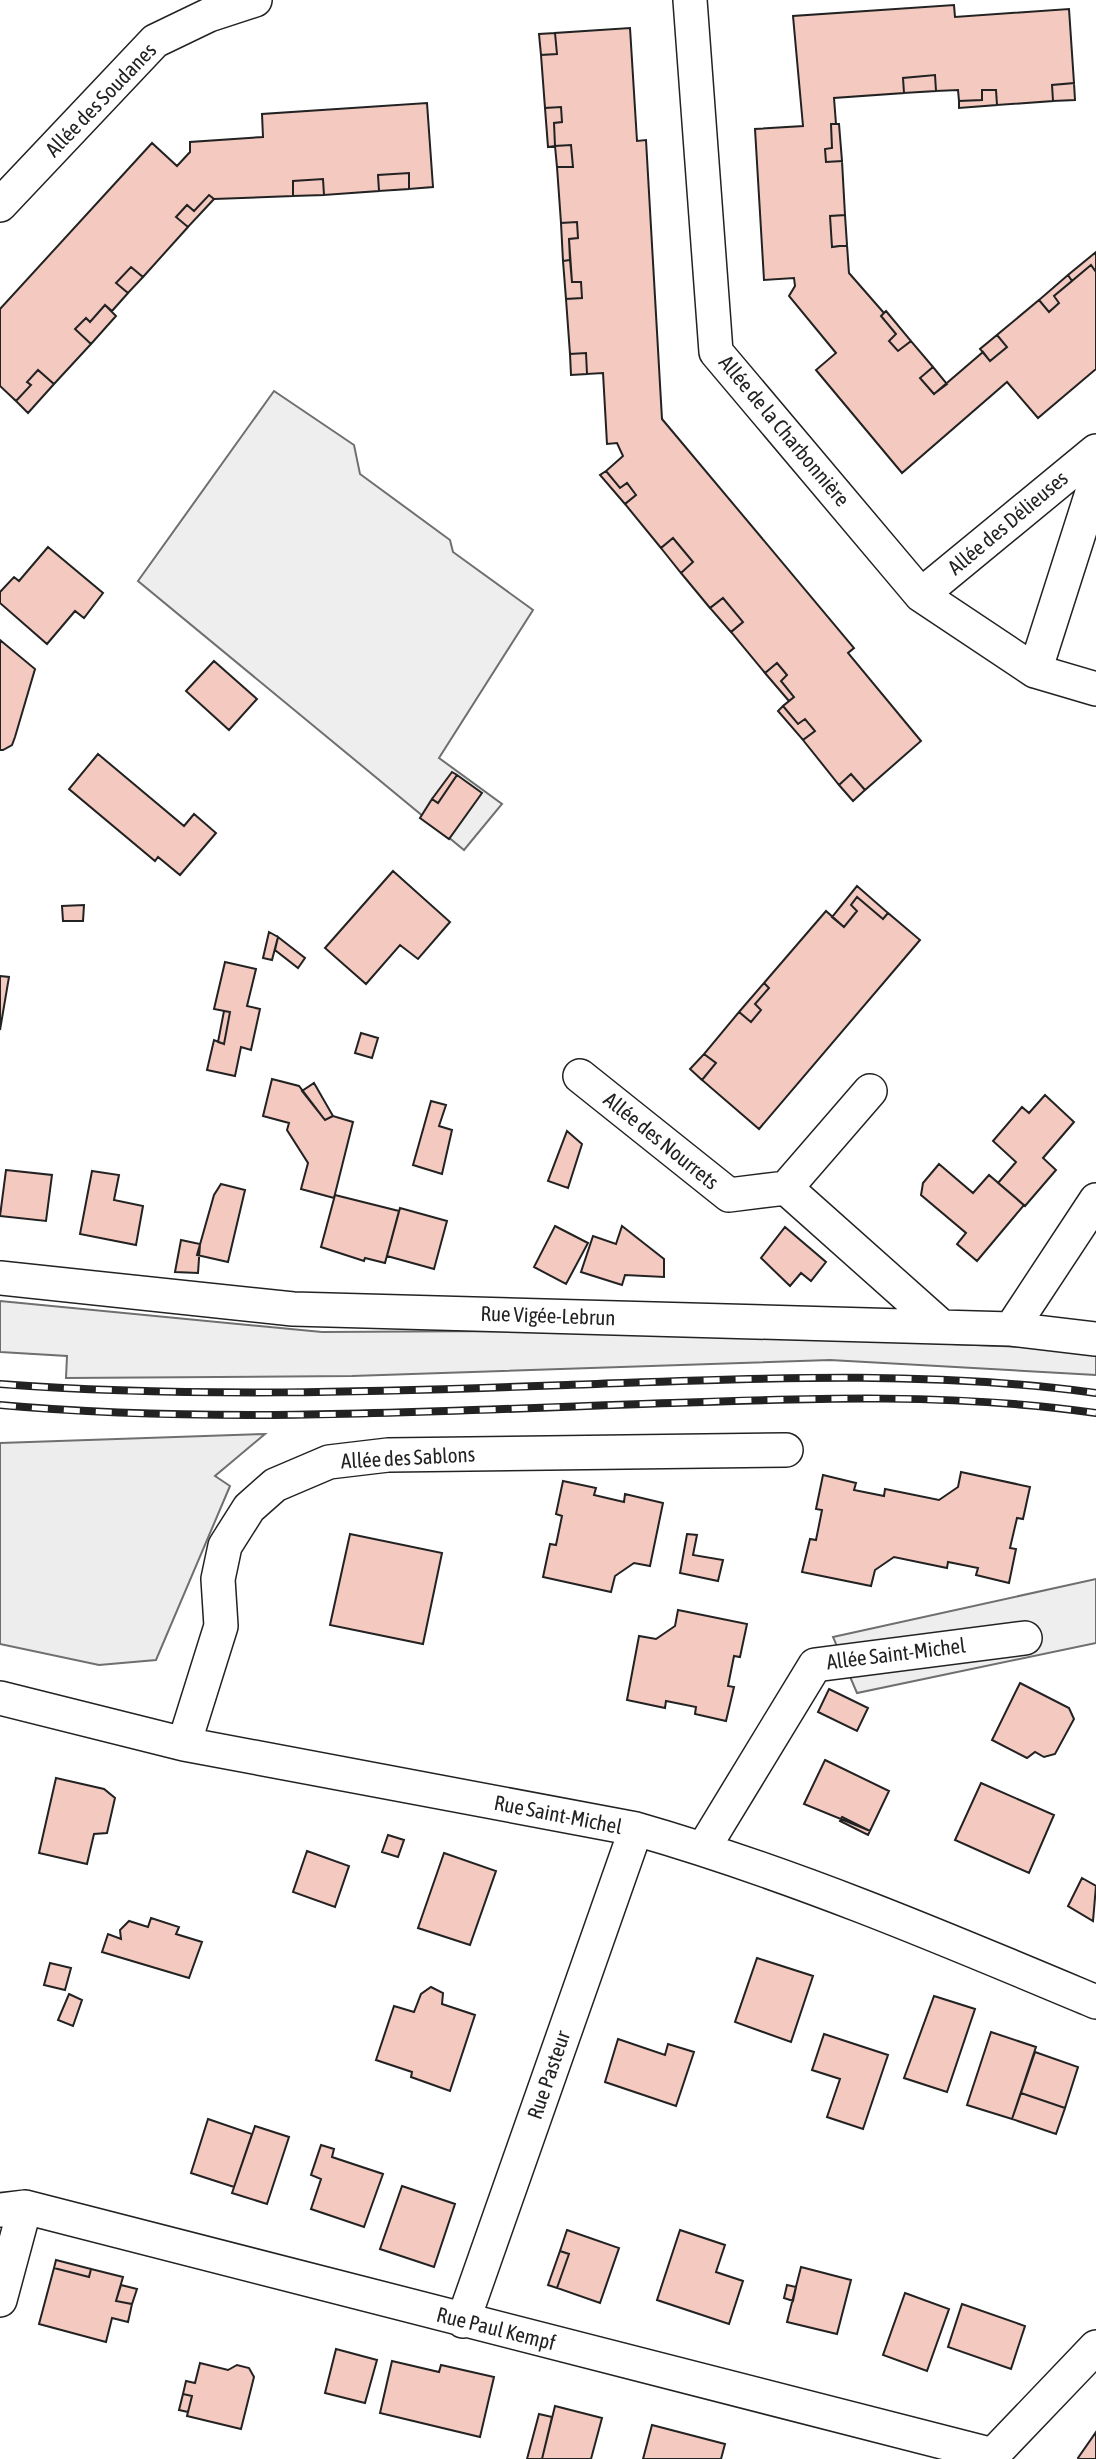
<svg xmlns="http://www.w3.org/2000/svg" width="1096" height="2459" viewBox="0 0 1096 2459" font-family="'Asap Condensed',sans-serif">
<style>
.green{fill:#eee;stroke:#6f6f6f;stroke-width:2}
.parking{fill:#ededed;stroke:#6f6f6f;stroke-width:2}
.building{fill:#f3c9c0;stroke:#222;stroke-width:2}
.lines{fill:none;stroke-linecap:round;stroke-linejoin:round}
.minor-casing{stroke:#222;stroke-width:36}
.minor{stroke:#fff;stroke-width:33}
.rail-casing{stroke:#222;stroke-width:8}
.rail{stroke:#fff;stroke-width:5;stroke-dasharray:16;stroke-linecap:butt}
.labels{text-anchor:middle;stroke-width:5;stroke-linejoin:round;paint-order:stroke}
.street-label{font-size:21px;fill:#222;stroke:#fff}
</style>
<rect width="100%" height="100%" fill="#fff"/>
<!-- green -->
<path class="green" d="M 274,391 L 354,445 L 360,474 L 450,540 L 453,552 L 533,610 L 439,758 L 502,804 L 464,850 L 138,581 Z
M 0,1301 L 322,1332 L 504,1331 L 830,1339 L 1096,1350 L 1096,1375 L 830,1360 L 352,1376 L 66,1378 L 67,1356 L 0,1352 Z
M 1096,1579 L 1096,1643 L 857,1693 L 833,1637 Z"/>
<!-- parking -->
<path class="parking" d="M 265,1434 L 215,1476 L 230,1486 L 156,1660 L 99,1665 L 0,1644 L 0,1443 Z"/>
<!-- building -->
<path class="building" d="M 954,5 L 955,17 L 1069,9 L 1074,83 L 1052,85 L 1053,101 L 997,105 L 996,90 L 982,90 L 982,100 L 959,101 L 958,90 L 936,91 L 935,75 L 903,78 L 904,93 L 834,98 L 836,124 L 831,124 L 832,148 L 825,149 L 826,162 L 842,161 L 845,215 L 830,216 L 832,247 L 847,245 L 849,273 L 884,313 L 881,316 L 896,334 L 889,341 L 898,351 L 911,341 L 933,367 L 920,378 L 934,394 L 983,352 L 990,361 L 1007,347 L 997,335 L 1039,300 L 1049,312 L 1059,303 L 1054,296 L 1091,265 L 1096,272 L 1096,369 L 1038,418 L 1007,382 L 902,473 L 816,370 L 836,353 L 789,296 L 795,286 L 794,278 L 764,280 L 755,129 L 803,126 L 793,16 Z
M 630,28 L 637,141 L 646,140 L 662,419 L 854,648 L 848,653 L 921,741 L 865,790 L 851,774 L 839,785 L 803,740 L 815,731 L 805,719 L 798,724 L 783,706 L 794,697 L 781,681 L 787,675 L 777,663 L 765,673 L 731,632 L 743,622 L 723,598 L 710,608 L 681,573 L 693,562 L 673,538 L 661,548 L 625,504 L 636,495 L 627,483 L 620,488 L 606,471 L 623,456 L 617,443 L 607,444 L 603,373 L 587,374 L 586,353 L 570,354 L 566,299 L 582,298 L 581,282 L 572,282 L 569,239 L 578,238 L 577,222 L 561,223 L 557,167 L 573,167 L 571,145 L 555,146 L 554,123 L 562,122 L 561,107 L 545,108 L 541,55 L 557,54 L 555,33 Z
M 555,33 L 557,54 L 541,55 L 539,34 Z
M 935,75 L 936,91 L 904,93 L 903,78 Z
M 1074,83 L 1075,100 L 1053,101 L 1052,85 Z
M 982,90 L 996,90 L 997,105 L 959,108 L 959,101 L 982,100 Z
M 427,103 L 433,187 L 409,189 L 409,173 L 378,175 L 379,191 L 324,195 L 323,179 L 293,181 L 293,196 L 214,199 L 209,195 L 194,211 L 187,205 L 176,217 L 188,227 L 143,277 L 131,267 L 116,283 L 128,293 L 112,311 L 105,305 L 90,322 L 86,318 L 75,329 L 91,344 L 54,384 L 38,370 L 27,382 L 31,385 L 16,401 L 0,386 L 0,309 L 152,143 L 177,166 L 190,152 L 190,142 L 263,137 L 262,114 Z
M 561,107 L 562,122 L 554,123 L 555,146 L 548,147 L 545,108 Z
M 831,124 L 839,124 L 842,161 L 826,162 L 825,149 L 832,148 Z
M 571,145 L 573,167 L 557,167 L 555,146 Z
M 409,173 L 409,189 L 379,191 L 378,175 Z
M 323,179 L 324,195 L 293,196 L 293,181 Z
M 209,195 L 214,199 L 188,227 L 176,217 L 187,205 L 194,211 Z
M 845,215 L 847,245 L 832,247 L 830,216 Z
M 577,222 L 578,238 L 569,239 L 570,260 L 563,261 L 561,223 Z
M 1096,252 L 1096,272 L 1091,265 L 1072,281 L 1068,275 Z
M 570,260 L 572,282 L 581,282 L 582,298 L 566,299 L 563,261 Z
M 131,267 L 143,277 L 128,293 L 116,283 Z
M 1068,275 L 1072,281 L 1054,296 L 1059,303 L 1049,312 L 1039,300 Z
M 105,305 L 116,316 L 91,344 L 75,329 L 86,318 L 90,322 Z
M 886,311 L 911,341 L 898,351 L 889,341 L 896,334 L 881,316 Z
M 997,335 L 1007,347 L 990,361 L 980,349 Z
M 586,353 L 587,374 L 571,375 L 570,354 Z
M 933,367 L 947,384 L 934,394 L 920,378 Z
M 38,370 L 54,384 L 28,413 L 16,401 L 31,385 L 27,382 Z
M 606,471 L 620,488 L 627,483 L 636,495 L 625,504 L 600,475 Z
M 673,538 L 693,562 L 681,573 L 661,548 Z
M 48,547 L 103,593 L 84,618 L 75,611 L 47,644 L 0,603 L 0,592 L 14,577 L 19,581 Z
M 723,598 L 743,622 L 731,632 L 710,608 Z
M 0,640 L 35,669 L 15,737 L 12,745 L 3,750 L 0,750 Z
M 214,661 L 257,699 L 229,730 L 186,691 Z
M 777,663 L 787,675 L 781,681 L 794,697 L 789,701 L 765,673 Z
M 783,706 L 798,724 L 805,719 L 815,731 L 803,740 L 778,711 Z
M 98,754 L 184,826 L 194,814 L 216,833 L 180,875 L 158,857 L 155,861 L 69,789 Z
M 452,772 L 457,775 L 438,803 L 432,799 Z
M 851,774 L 865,790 L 853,801 L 839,785 Z
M 457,775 L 482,793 L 449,839 L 420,818 L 432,799 L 438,803 Z
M 393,871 L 450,922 L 418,959 L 400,945 L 366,984 L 325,948 Z
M 857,886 L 888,913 L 883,919 L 857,897 L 851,905 L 857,911 L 844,927 L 832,917 Z
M 857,897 L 883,919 L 888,913 L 920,940 L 759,1129 L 702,1080 L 716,1063 L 704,1054 L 739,1012 L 751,1022 L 761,1010 L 755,1004 L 769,988 L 764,983 L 826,911 L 844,927 L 857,911 L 851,905 Z
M 84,905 L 83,921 L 63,921 L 62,906 Z
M 269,932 L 278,937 L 272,960 L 263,958 Z
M 278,937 L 305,958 L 298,968 L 275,950 Z
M 225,962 L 256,969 L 247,1006 L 260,1009 L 251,1050 L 241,1047 L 235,1076 L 207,1070 L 214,1040 L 224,1044 L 230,1012 L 214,1009 Z
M 0,976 L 9,977 L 0,1030 Z
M 764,983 L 769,988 L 755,1004 L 761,1010 L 751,1022 L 739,1012 Z
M 224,1011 L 230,1012 L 224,1044 L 218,1042 Z
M 361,1033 L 378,1038 L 372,1058 L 355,1053 Z
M 704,1054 L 716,1063 L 702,1080 L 690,1069 Z
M 272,1079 L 299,1086 L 325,1120 L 333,1116 L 353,1122 L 334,1198 L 301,1189 L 308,1163 L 287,1130 L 289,1123 L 263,1116 Z
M 314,1083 L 333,1116 L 325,1120 L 302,1091 Z
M 1045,1095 L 1074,1122 L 1043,1158 L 1056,1170 L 1025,1206 L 998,1183 L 1016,1162 L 993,1141 L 1022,1107 L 1029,1113 Z
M 431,1101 L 446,1105 L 439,1126 L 452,1130 L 442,1174 L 413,1165 Z
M 567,1131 L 582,1144 L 568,1188 L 548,1181 Z
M 939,1164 L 973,1193 L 989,1175 L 1024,1205 L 977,1261 L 957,1244 L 966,1233 L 921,1195 L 923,1183 Z
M 6,1170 L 52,1175 L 46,1221 L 0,1216 Z
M 92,1171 L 119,1175 L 114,1200 L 143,1206 L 136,1245 L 80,1234 Z
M 221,1184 L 245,1190 L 228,1262 L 197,1255 L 214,1195 Z
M 335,1195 L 399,1211 L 385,1263 L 365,1258 L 364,1261 L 321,1247 Z
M 400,1208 L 447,1221 L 434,1269 L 387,1256 Z
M 555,1226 L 588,1243 L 566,1284 L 534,1267 Z
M 622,1226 L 664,1259 L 664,1277 L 625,1275 L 622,1285 L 581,1272 L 593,1236 L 616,1244 Z
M 785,1227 L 826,1262 L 811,1281 L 801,1273 L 790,1286 L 761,1258 Z
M 181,1240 L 200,1244 L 198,1273 L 175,1272 Z
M 961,1472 L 1030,1487 L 1023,1519 L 1017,1518 L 1010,1548 L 1016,1549 L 1009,1583 L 976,1575 L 978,1568 L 948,1562 L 947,1568 L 894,1557 L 875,1570 L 871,1586 L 802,1572 L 810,1539 L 816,1540 L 822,1510 L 816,1509 L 823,1475 L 856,1483 L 854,1490 L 884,1496 L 885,1489 L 939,1500 L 958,1487 Z
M 563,1481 L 596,1488 L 594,1495 L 624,1502 L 625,1494 L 663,1503 L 650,1566 L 634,1563 L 615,1576 L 611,1592 L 543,1577 L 550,1544 L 556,1545 L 562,1516 L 556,1514 Z
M 350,1534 L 442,1553 L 423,1644 L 330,1625 Z
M 687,1534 L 697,1535 L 693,1555 L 723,1560 L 718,1581 L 680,1573 Z
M 678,1610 L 747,1624 L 740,1657 L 734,1656 L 728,1686 L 734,1687 L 726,1721 L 695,1714 L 696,1707 L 666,1701 L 665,1708 L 627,1700 L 639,1636 L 656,1639 L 675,1626 Z
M 1020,1683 L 1069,1708 L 1074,1719 L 1055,1754 L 1044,1757 L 1035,1752 L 1027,1758 L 992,1740 Z
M 829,1689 L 868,1708 L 857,1731 L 818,1712 Z
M 825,1760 L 889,1791 L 870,1831 L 804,1804 Z
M 56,1778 L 104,1789 L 115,1798 L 107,1833 L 94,1834 L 87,1864 L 39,1853 Z
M 981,1783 L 1054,1815 L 1029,1873 L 955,1840 Z
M 842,1817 L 870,1831 L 868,1835 L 840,1821 Z
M 388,1835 L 404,1840 L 398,1857 L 382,1852 Z
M 307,1851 L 349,1866 L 335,1907 L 293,1892 Z
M 444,1853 L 496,1871 L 470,1945 L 418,1928 Z
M 1082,1878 L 1096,1886 L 1093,1921 L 1068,1906 Z
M 151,1918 L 179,1927 L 176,1934 L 202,1942 L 189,1978 L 102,1952 L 108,1934 L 121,1939 L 120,1930 L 129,1921 L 148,1927 Z
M 757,1958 L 813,1976 L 791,2042 L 735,2022 Z
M 50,1963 L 71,1968 L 65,1990 L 44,1985 Z
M 431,1987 L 443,1993 L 442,2004 L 475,2015 L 450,2091 L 411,2077 L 412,2072 L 376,2060 L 394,2006 L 414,2012 L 421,1994 Z
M 69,1994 L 82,2000 L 73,2026 L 58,2020 Z
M 934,1996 L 975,2009 L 947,2092 L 904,2078 Z
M 991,2032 L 1036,2047 L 1012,2119 L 967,2105 Z
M 824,2034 L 888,2055 L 863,2129 L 827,2117 L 840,2079 L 812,2070 Z
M 618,2039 L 665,2055 L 668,2044 L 694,2052 L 676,2106 L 605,2082 Z
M 1035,2052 L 1078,2067 L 1065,2108 L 1021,2093 Z
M 1021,2093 L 1065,2108 L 1056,2134 L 1012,2119 Z
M 208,2119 L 252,2134 L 234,2187 L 191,2173 Z
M 255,2126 L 289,2137 L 267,2204 L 232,2193 Z
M 321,2145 L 334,2149 L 332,2157 L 383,2174 L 364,2227 L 311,2209 L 321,2179 L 311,2175 Z
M 402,2186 L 455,2204 L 434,2267 L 380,2249 Z
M 567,2230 L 619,2248 L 600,2303 L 557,2288 L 569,2254 L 560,2251 Z
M 680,2230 L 725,2245 L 716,2272 L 743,2281 L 729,2324 L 657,2300 Z
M 560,2251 L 569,2254 L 557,2288 L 548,2285 Z
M 56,2260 L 91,2269 L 89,2277 L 54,2268 Z
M 801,2267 L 851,2280 L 837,2334 L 787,2322 Z
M 54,2268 L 89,2277 L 91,2269 L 123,2277 L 116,2301 L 132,2304 L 128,2322 L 112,2318 L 106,2342 L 39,2324 Z
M 121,2285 L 137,2289 L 132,2304 L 116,2301 Z
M 787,2285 L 796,2287 L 793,2301 L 784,2298 Z
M 905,2293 L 949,2309 L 927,2371 L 883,2355 Z
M 962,2304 L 1025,2326 L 1011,2369 L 948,2347 Z
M 336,2349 L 377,2360 L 365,2403 L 325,2393 Z
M 392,2361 L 439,2372 L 441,2365 L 494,2377 L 480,2437 L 380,2413 Z
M 200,2363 L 228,2370 L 237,2365 L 249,2368 L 254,2377 L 241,2429 L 187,2416 L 192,2396 L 183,2394 L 186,2381 L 195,2383 Z
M 183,2394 L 192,2396 L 188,2412 L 179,2410 Z
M 555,2406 L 602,2418 L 591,2459 L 542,2459 Z
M 539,2414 L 552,2417 L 542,2459 L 527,2459 Z
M 652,2425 L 725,2444 L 721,2459 L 643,2459 Z
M 1096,2432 L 1096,2459 L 1079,2459 L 1078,2458 Z"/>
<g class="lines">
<defs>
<path id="minor" d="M 690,0 L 716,352 L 921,595 L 1035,671 L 1096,689
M 0,205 L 155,41 L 209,15 L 255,0
M 921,595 L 1096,451
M 1035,671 L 1096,480
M 580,1076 L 729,1195 L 786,1188 L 942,1327
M 786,1188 L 870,1091
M 0,1278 L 293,1309 L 1011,1329 L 1096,1339
M 1011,1329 L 1096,1200
M 0,1698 L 184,1744 L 636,1829 C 793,1874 946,1939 1096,2002
M 184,1744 L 221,1626 L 218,1579 L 225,1546 L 249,1508 L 275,1485 L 329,1462 L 388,1455 L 786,1450
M 703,1849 L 815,1665 L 1025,1638
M 0,2210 L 25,2207 L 993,2455
M 0,2300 L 25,2207
M 463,2321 L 636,1829
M 989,2459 L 1096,2347"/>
</defs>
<!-- minor casing -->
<use href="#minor" class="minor-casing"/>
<!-- minor -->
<use href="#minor" class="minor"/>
<defs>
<path id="rail" d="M 0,1384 C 189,1398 378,1392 567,1385 C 743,1379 921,1369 1096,1393
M 0,1405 C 223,1425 449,1410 672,1403 C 813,1398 956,1393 1096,1413"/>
</defs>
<!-- rail casing -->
<use href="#rail" class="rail-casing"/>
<!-- rail -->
<use href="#rail" class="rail"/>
</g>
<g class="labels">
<!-- street labels -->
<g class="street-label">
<text transform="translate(101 100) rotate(-46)" y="7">Allée des Soudanes</text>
<text transform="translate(784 431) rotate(50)" y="7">Allée de la Charbonnière</text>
<text transform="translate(1008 523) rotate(-40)" y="7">Allée des Délieuses</text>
<text transform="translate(661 1141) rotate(39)" y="7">Allée des Nourrets</text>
<text transform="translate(548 1316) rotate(2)" y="7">Rue Vigée-Lebrun</text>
<text transform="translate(408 1458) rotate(-3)" y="7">Allée des Sablons</text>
<text transform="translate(896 1654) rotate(-7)" y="7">Allée Saint-Michel</text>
<text transform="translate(558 1815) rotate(11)" y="7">Rue Saint-Michel</text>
<text transform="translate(549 2075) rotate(-71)" y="7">Rue Pasteur</text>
<text transform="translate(496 2329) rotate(14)" y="7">Rue Paul Kempf</text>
</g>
</g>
</svg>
